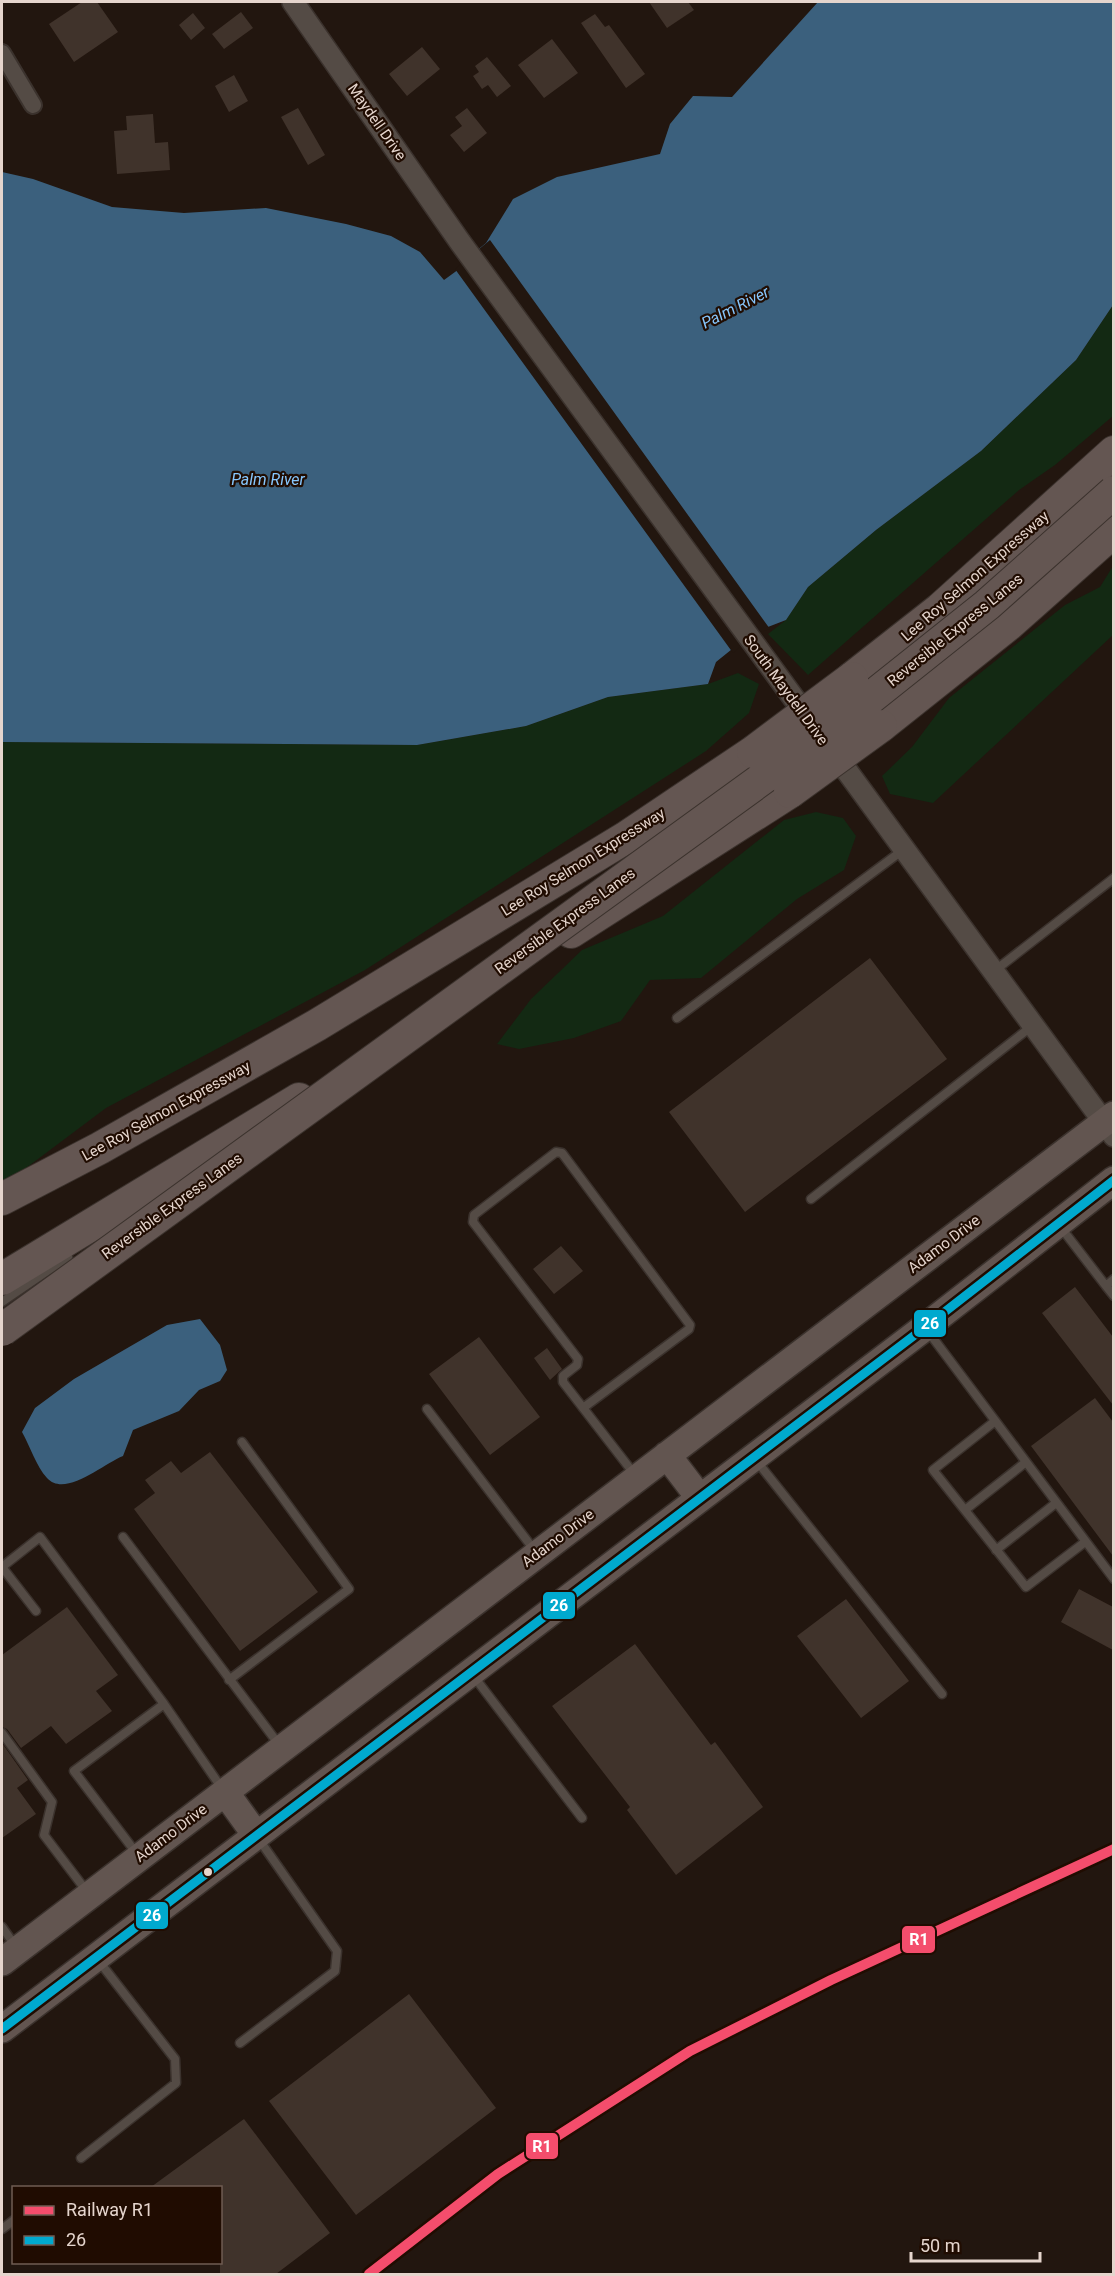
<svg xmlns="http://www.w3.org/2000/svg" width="1115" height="2276" viewBox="0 0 1115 2276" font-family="Roboto,sans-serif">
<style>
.green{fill:#132913}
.water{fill:#3b607d}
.pier{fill:#22160f}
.building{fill:#40332b}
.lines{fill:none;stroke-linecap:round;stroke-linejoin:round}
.service-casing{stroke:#3b322d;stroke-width:11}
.minor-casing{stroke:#3b322d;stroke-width:20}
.tertiary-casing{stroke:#3b322d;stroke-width:24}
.primary-casing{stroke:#3b322d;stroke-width:30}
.motorway-casing{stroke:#3b322d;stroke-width:34}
.service{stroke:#544b45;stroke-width:8}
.minor{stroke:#544b45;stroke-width:16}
.tertiary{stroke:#544b45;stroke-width:21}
.primary{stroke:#625550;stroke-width:27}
.motorway{stroke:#645652;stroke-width:32}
.motorway-bridge-casing{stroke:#3b322d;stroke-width:34;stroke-linecap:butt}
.motorway-bridge{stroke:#645652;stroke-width:32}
.bus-1-casing{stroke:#200c01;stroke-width:14}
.bus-1{stroke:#00a9ce;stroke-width:9}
.rail-1-casing{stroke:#200c01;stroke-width:15}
.rail-1{stroke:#f44d6c;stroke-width:10}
.bus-dot{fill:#e5d5cd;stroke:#200c01;stroke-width:2}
.labels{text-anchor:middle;stroke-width:4.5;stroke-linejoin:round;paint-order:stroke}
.street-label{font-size:15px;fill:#e5d5cd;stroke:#200c01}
.water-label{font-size:16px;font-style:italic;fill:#87c7fd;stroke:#200c01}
.line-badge{stroke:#200c01;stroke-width:2}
.badge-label{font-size:16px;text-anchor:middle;font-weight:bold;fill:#fff}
</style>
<rect width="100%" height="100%" fill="#22160f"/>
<!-- green -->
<path class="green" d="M 1113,305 L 1113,416 L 1055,465 L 1019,490 L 808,675 L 768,634 L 786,620 L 808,587 L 876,530 L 981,451 L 1076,360 Z
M 1113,566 L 1113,635 L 933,803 L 890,794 L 882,776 L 912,747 L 949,698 L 1065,605 L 1100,587 Z
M 738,673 L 759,684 L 749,713 L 706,751 L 365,970 L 106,1108 L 2,1186 L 2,742 L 417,745 L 526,726 L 608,697 L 708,684 Z
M 816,812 L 843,818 L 856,836 L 844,870 L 797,899 L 701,978 L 650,980 L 621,1021 L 574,1038 L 519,1049 L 497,1044 L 531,999 L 582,950 L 663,916 L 784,820 Z"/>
<!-- water -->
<path class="water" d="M 818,2 L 1113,2 L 1113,305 L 1076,360 L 981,451 L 876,530 L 808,587 L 786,620 L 752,633 L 716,662 L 708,684 L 608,697 L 526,726 L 417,745 L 2,742 L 2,172 L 33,179 L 112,207 L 184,213 L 266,208 L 346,224 L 391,236 L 420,252 L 444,280 L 477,256 L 475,252 L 486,243 L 513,199 L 557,177 L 660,154 L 670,124 L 693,96 L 732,97 Z
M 200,1319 L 220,1345 L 227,1370 L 220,1381 L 199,1390 L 179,1411 L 133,1430 L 123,1456 C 103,1464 65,1498 47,1478 C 36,1466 30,1446 22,1432 L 35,1408 L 74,1379 L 167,1325 Z"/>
<!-- pier -->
<path class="pier" d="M 490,240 L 770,629 L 755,634 L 733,653 L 455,269 Z"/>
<!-- building -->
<path class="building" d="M 82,2 L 97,2 L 118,32 L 74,62 L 49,24 Z
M 649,2 L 688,2 L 694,10 L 667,28 Z
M 241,12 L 253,28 L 224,49 L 212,34 Z
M 193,13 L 205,28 L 191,40 L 179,25 Z
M 595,14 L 605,27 L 609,25 L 645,74 L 626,88 L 581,23 Z
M 552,39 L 578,73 L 544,98 L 518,65 Z
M 422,47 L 440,69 L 407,96 L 389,74 Z
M 487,57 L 511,86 L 497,97 L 488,85 L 482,89 L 473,76 L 479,72 L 475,66 Z
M 234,75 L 248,101 L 229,112 L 215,86 Z
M 298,108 L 325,155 L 308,165 L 281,117 Z
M 467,108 L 487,133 L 464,152 L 450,135 L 462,126 L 455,117 Z
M 153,114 L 155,143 L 168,142 L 170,170 L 117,174 L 114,131 L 127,130 L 126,116 Z
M 870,958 L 947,1059 L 745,1212 L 669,1112 Z
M 561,1246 L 583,1271 L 554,1294 L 533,1269 Z
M 1075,1287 L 1113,1337 L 1113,1405 L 1042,1313 Z
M 479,1337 L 540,1417 L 490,1455 L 429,1374 Z
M 547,1348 L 562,1369 L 550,1380 L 534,1358 Z
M 1095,1398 L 1113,1422 L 1113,1556 L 1031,1446 Z
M 210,1452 L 318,1592 L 240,1651 L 134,1509 L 155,1493 L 145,1480 L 171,1461 L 181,1473 Z
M 1079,1589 L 1113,1607 L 1113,1650 L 1061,1622 Z
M 846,1599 L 909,1681 L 861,1718 L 797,1636 Z
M 67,1607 L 118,1675 L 96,1691 L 112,1711 L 66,1744 L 51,1726 L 21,1748 L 7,1729 L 2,1727 L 2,1655 Z
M 635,1644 L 711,1745 L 715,1742 L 763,1807 L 676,1875 L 627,1810 L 630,1807 L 552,1706 Z
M 2,1743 L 28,1780 L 17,1788 L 36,1814 L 2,1838 Z
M 409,1994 L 496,2108 L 356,2215 L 269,2101 Z
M 244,2119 L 330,2233 L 276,2274 L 220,2274 L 220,2187 L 151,2187 Z"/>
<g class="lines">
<defs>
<path id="service" d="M 993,972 L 1114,878
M 677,1018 L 903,850
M 811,1199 L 1032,1026
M 1059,1225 L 1106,1286 L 1114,1279
M 1106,1286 L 1114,1296
M 2,1302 L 68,1257
M 927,1330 L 1114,1579
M 583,1408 L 689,1329 L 690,1325 L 562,1153 L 556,1152 L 474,1215 L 473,1222 L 578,1359 L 577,1365 L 563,1376 L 563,1382 L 635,1475
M 427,1409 L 535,1551
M 994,1422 L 933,1470 L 1026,1587 L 1085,1542
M 755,1459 L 942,1694
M 965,1510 L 1026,1462
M 123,1537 L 280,1746
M 996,1550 L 1056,1503
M 36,1611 L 2,1567 L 40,1537 L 164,1704
M 472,1674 L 582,1818
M 229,1680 L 349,1589 L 242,1442
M 2,1733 L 52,1802 L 44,1835 L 88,1893
M 137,1854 L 74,1771 L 164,1704 L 223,1790
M 2,1927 L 16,1947
M 240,2043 L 335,1971 L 337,1951 L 258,1838
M 81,2158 L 176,2083 L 175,2059 L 98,1960
M 2,2229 L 14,2220"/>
<path id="minor" d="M 2,53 L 33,105"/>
<path id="tertiary" d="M 293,2 L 460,242 L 1114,1136"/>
<path id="primary" d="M 667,1455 L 699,1497
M 225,1792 L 256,1835
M 2,1962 L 1114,1115
M 2,2029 L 924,1328 L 1114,1180"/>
<path id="motorway" d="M 852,678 L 940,609 L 1114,452
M 881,726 L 1008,625 L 1114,531
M 571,932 L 790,792
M 2,1199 L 100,1148 L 317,1025 L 625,838 L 753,752
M 2,1279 L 299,1099"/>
</defs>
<!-- service casing -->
<use href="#service" class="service-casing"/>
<!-- minor casing -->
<use href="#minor" class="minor-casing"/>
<!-- tertiary casing -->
<use href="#tertiary" class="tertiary-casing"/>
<!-- primary casing -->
<use href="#primary" class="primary-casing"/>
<!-- motorway casing -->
<use href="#motorway" class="motorway-casing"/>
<!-- service -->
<use href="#service" class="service"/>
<!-- minor -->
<use href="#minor" class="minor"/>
<!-- tertiary -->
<use href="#tertiary" class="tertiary"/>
<!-- primary -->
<use href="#primary" class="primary"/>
<!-- motorway -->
<use href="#motorway" class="motorway"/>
<defs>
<path id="motorway-bridge" d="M 753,752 L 852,678
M 790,792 L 881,726
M 2,1330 L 839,723 L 987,605 L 1114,492"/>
</defs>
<!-- motorway-bridge casing -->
<use href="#motorway-bridge" class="motorway-bridge-casing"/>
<!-- motorway-bridge -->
<use href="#motorway-bridge" class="motorway-bridge"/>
<defs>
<path id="bus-1" d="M 2,2029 L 924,1328 L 1114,1180"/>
</defs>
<!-- bus-1 casing -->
<use href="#bus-1" class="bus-1-casing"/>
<!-- bus-1 -->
<use href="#bus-1" class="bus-1"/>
<defs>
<path id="rail-1" d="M 369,2274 L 498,2174 L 690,2051 L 831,1980 L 1114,1849"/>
</defs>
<!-- rail-1 casing -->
<use href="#rail-1" class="rail-1-casing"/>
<!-- rail-1 -->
<use href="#rail-1" class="rail-1"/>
</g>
<!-- markers -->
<circle class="bus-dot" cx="208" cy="1872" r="5"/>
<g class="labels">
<!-- street labels -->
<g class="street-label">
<text transform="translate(377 122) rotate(55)" y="5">Maydell Drive</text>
<text transform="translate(975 576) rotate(-41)" y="5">Lee Roy Selmon Expressway</text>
<text transform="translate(955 630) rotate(-39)" y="5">Reversible Express Lanes</text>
<text transform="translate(786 690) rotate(54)" y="5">South Maydell Drive</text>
<text transform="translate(583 862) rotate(-32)" y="5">Lee Roy Selmon Expressway</text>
<text transform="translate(565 921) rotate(-36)" y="5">Reversible Express Lanes</text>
<text transform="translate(166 1111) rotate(-29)" y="5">Lee Roy Selmon Expressway</text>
<text transform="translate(172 1206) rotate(-36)" y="5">Reversible Express Lanes</text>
<text transform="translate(944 1244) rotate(-37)" y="5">Adamo Drive</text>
<text transform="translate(558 1538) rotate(-37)" y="5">Adamo Drive</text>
<text transform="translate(171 1833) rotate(-37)" y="5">Adamo Drive</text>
</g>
<!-- water labels -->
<g class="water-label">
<text transform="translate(735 307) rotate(-27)" y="6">Palm River</text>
<text x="268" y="485">Palm River</text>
</g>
</g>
<g class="line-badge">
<rect x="913" y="1309" width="34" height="29" rx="6" fill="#00a9ce"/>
<rect x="542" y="1591" width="34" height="29" rx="6" fill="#00a9ce"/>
<rect x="135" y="1901" width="34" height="29" rx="6" fill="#00a9ce"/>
<rect x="901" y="1925" width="35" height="29" rx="6" fill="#f44d6c"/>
<rect x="525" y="2132" width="34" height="28" rx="6" fill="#f44d6c"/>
</g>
<g class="badge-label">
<text x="930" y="1329">26</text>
<text x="559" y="1611">26</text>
<text x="152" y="1921">26</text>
<text x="919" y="1945">R1</text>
<text x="542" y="2152">R1</text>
</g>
<!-- border -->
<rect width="1115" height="2276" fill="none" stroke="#e5d5cd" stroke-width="6"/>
<!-- legend -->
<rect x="12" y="2186" width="210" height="78" fill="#200c01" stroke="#6f5c53" stroke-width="1.5"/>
<rect x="24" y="2206" width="30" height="9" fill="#f44d6c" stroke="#6f5c53" stroke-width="1.5"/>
<text x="66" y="2216" font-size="18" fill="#e5d5cd">Railway R1</text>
<rect x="24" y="2236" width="30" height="9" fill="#00a9ce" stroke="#6f5c53" stroke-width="1.5"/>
<text x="66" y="2246" font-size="18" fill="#e5d5cd">26</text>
<!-- scale -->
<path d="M911 2252v9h129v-9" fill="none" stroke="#e5d5cd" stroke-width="3"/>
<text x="920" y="2252" font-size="18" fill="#e5d5cd" stroke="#200c01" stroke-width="4.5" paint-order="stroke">50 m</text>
</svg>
